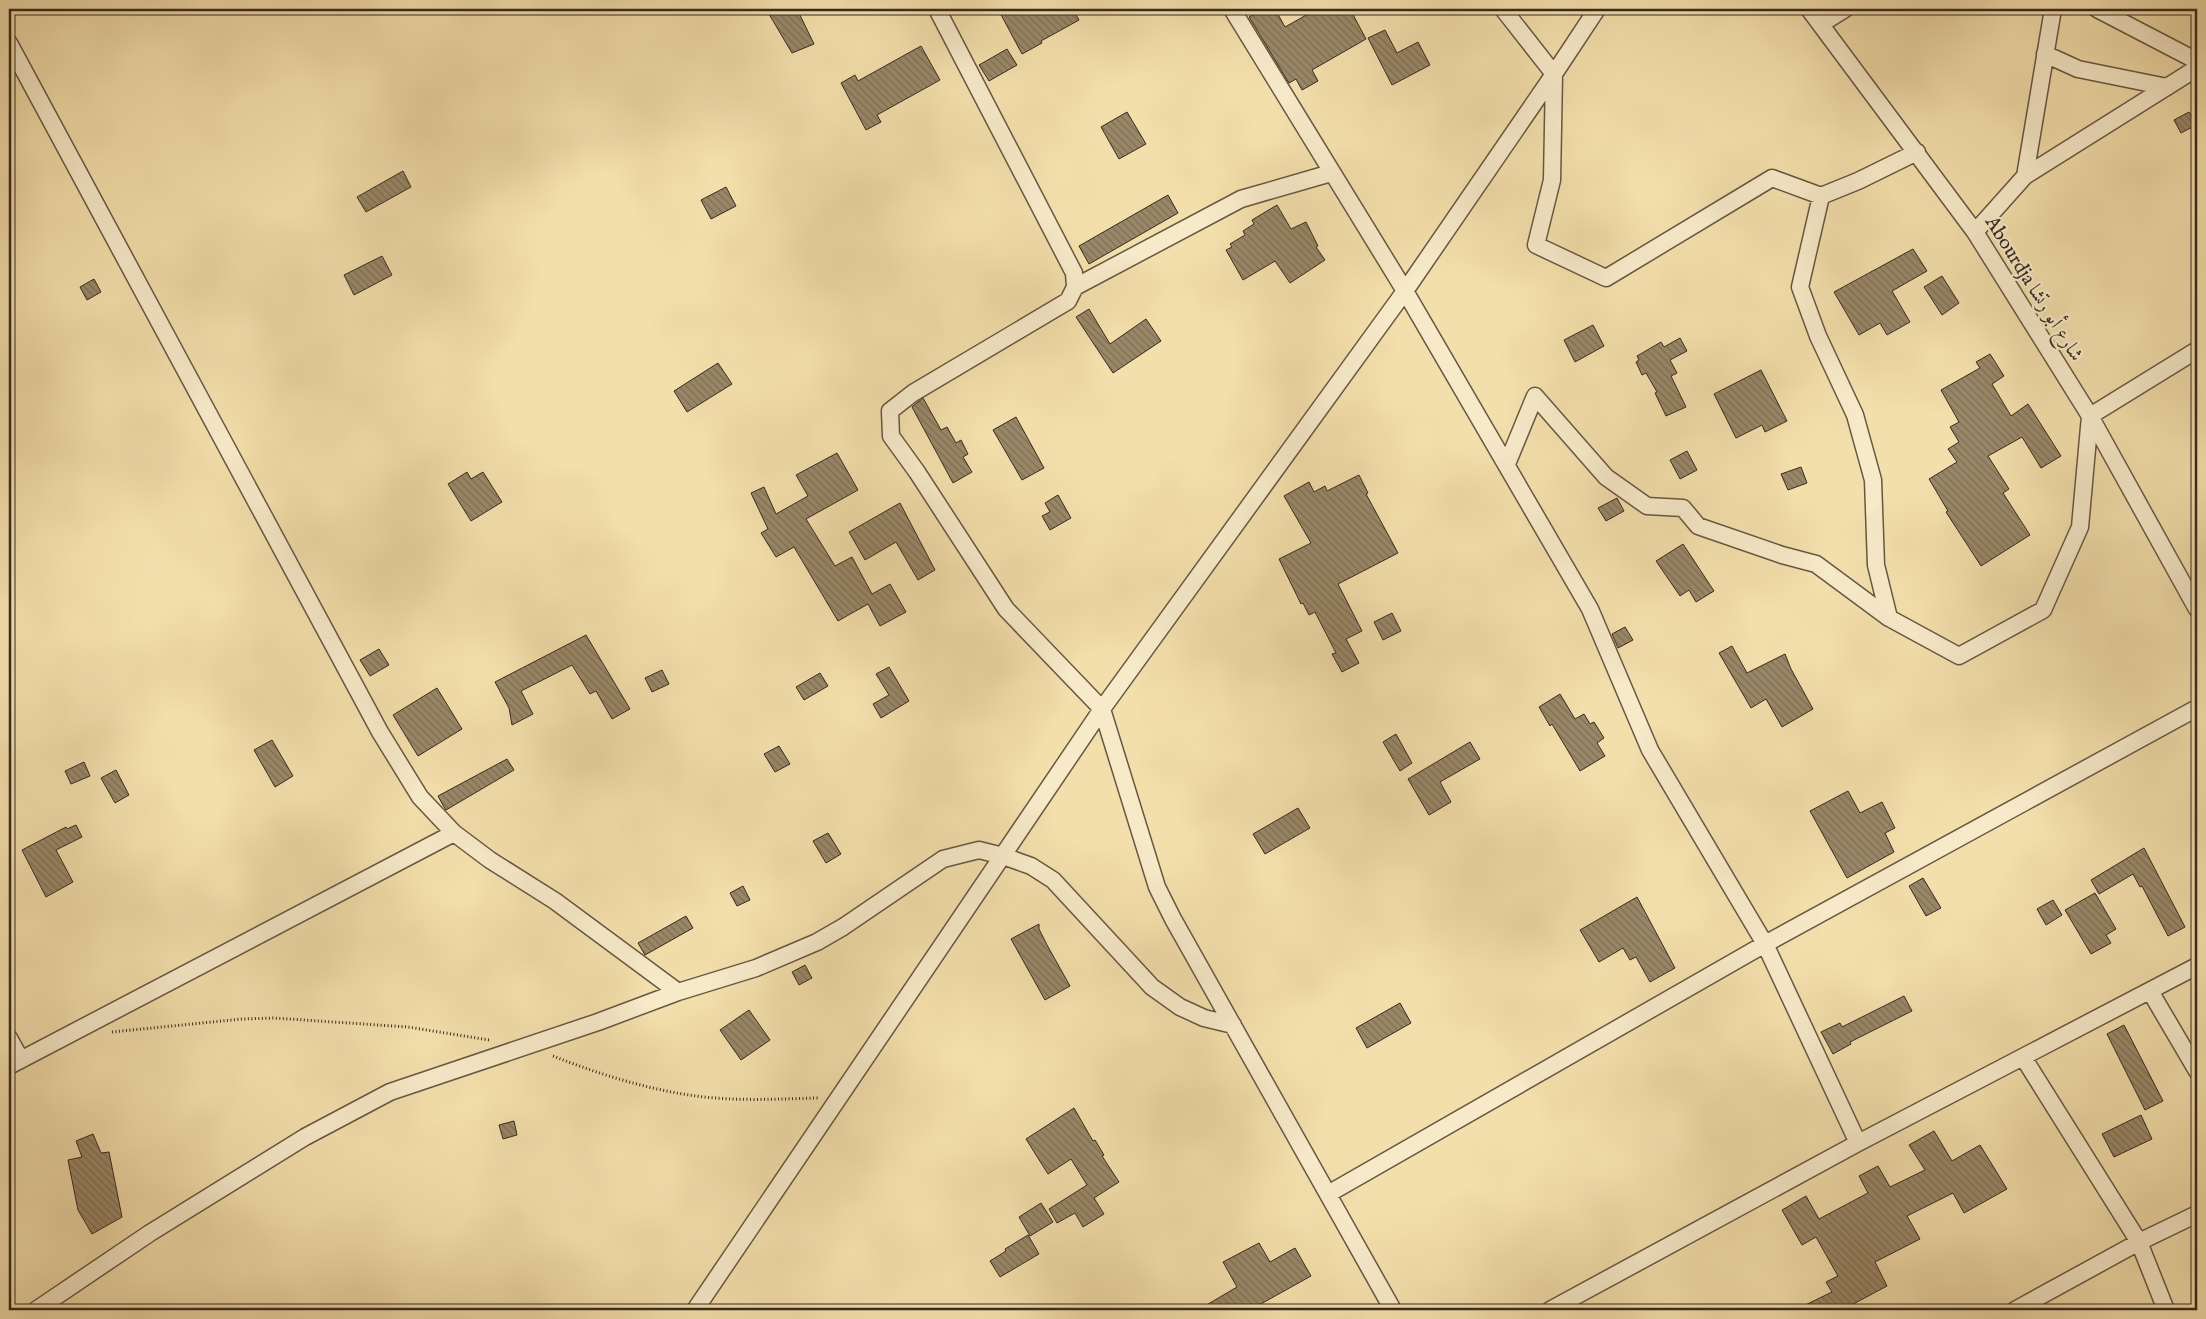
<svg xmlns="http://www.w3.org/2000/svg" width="2206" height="1319" viewBox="0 0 2206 1319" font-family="'IM FELL English',Amiri,serif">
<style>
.building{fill:url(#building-back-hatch);stroke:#382a1e}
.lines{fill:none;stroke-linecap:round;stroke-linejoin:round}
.minor-casing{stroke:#675742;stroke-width:19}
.path{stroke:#382a1e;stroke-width:3;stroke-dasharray:1 2.5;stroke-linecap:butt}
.minor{stroke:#f7eac9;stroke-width:16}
.labels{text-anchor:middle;stroke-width:4.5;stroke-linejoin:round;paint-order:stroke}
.street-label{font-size:20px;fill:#382a1e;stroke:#f7eac9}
</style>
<defs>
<pattern id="building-back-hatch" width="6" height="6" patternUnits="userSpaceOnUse" patternTransform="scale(1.25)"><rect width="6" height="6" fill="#998868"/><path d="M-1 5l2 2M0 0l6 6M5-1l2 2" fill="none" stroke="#7e6f55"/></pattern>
</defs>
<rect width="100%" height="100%" fill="#f3dfac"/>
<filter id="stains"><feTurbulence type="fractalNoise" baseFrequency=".004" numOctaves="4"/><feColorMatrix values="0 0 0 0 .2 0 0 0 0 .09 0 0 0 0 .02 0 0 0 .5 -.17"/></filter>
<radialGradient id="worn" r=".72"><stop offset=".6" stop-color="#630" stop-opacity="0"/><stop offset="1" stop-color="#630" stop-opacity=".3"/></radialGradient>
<!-- building -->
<path class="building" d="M 766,9 L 797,9 L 814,44 L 792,53 Z
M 998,9 L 1073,9 L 1079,20 L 1041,41 L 1042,43 L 1022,54 Z
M 1265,9 L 1275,9 L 1285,27 L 1317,9 L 1350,9 L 1366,39 L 1312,70 L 1318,81 L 1302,90 L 1296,79 L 1289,83 L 1249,17 Z
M 1385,30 L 1397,53 L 1418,42 L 1430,65 L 1392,85 L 1368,38 Z
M 921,46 L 940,80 L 877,115 L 881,122 L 866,130 L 841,83 L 855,75 L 858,81 Z
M 1007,49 L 1017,65 L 989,81 L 979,65 Z
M 1127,112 L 1146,144 L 1119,159 L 1101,127 Z
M 2189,112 L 2196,125 L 2181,133 L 2174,120 Z
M 403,171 L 411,187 L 366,212 L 357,197 Z
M 726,187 L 736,206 L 711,219 L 701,200 Z
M 1168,195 L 1178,213 L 1089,264 L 1079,246 Z
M 1277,205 L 1291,229 L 1306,222 L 1318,246 L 1316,247 L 1325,260 L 1290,283 L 1275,261 L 1243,280 L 1226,250 L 1232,247 L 1230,244 L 1245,235 L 1243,231 L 1254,224 L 1252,220 Z
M 1913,249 L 1927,271 L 1892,291 L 1910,322 L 1887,335 L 1880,323 L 1859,335 L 1834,292 Z
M 382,256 L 392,275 L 354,295 L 344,275 Z
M 1942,276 L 1959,303 L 1942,315 L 1924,287 Z
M 94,279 L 101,292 L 87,300 L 80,287 Z
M 1089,309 L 1110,344 L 1146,319 L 1161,341 L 1113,373 L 1076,317 Z
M 1593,325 L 1604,346 L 1575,362 L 1564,340 Z
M 1680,338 L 1687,351 L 1670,360 L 1677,373 L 1671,376 L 1686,407 L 1666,416 L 1655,393 L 1657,392 L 1646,373 L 1642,375 L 1636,362 L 1639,360 L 1637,356 L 1661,342 L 1664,347 Z
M 1990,354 L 2004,376 L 1992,384 L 2011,416 L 2028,404 L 2061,456 L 2041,468 L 2022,437 L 1988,456 L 2009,489 L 2003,493 L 2030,535 L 1981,566 L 1946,512 L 1948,511 L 1929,479 L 1957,462 L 1948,449 L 1959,442 L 1950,427 L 1959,422 L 1941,390 L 1980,368 L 1976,362 Z
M 718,363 L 732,384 L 687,412 L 674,391 Z
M 1761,370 L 1787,421 L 1765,432 L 1762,425 L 1736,438 L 1714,394 Z
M 923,398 L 941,430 L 947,427 L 956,443 L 961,440 L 968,454 L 963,457 L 972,472 L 953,483 L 912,407 Z
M 1016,417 L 1044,468 L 1022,480 L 993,430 Z
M 1687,451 L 1697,470 L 1680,479 L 1670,460 Z
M 837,453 L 858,490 L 806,519 L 835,566 L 852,557 L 872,594 L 890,584 L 906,612 L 880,626 L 868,604 L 838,621 L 794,547 L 776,557 L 761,533 L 768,529 L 751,493 L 764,487 L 776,514 L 808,496 L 796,475 Z
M 1801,467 L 1807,483 L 1788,490 L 1781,474 Z
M 467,472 L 471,479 L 483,472 L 502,502 L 471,521 L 448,484 Z
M 1359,475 L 1368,493 L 1366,494 L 1398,553 L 1338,584 L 1362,631 L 1346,639 L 1359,663 L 1342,672 L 1332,654 L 1336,653 L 1315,612 L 1309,615 L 1303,603 L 1301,604 L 1279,559 L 1311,543 L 1284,496 L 1309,482 L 1314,492 L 1325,486 L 1327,491 Z
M 1058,495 L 1071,518 L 1050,530 L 1042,516 L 1050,512 L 1045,503 Z
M 1617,498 L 1624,511 L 1606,521 L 1598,508 Z
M 900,503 L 935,570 L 918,580 L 896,542 L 865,560 L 849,532 Z
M 1683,544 L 1714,591 L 1696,602 L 1689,590 L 1680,596 L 1656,561 Z
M 1392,613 L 1401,631 L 1383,640 L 1374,622 Z
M 1625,627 L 1633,640 L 1618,648 L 1612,634 Z
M 586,635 L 630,709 L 612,719 L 596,691 L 590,694 L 572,665 L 521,691 L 533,714 L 512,725 L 509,708 L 495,682 Z
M 1732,646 L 1747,673 L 1785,654 L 1791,669 L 1813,709 L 1782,727 L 1766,699 L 1751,708 L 1719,653 Z
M 379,649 L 389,665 L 370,676 L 360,660 Z
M 889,667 L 909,701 L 881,718 L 873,704 L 889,695 L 876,674 Z
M 662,670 L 669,684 L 652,692 L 645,678 Z
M 820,673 L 828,686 L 804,700 L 796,687 Z
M 437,688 L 462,729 L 418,756 L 393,715 Z
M 1560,694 L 1575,719 L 1584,714 L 1590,724 L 1594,722 L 1604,738 L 1597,743 L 1605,756 L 1580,771 L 1552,724 L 1550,726 L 1539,707 Z
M 1396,734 L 1412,763 L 1400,771 L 1383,742 Z
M 272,740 L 293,776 L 275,787 L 254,750 Z
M 1470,742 L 1480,759 L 1440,782 L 1451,802 L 1429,815 L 1408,779 Z
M 779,746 L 790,764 L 775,772 L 764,754 Z
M 507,759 L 514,770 L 446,810 L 444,807 L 438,796 Z
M 84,762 L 90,776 L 71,784 L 65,771 Z
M 116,770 L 129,795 L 115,803 L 101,778 Z
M 1848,791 L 1860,813 L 1882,802 L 1895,828 L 1885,833 L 1894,852 L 1847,878 L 1810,811 Z
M 1298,808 L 1310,828 L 1265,854 L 1253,834 Z
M 76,825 L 82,837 L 56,850 L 73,882 L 46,897 L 22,850 L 66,827 L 67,829 Z
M 828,833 L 841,854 L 826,863 L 813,841 Z
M 2144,848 L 2185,927 L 2168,936 L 2142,886 L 2140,887 L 2133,874 L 2099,894 L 2091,880 Z
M 1923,878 L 1941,908 L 1926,916 L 1909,886 Z
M 743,886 L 750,900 L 737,906 L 730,893 Z
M 2095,893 L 2116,929 L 2106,935 L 2111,943 L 2091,954 L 2065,910 Z
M 1637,897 L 1675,968 L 1650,982 L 1636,957 L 1630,960 L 1623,948 L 1599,962 L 1580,930 Z
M 2053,900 L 2062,915 L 2046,925 L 2037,909 Z
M 686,916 L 693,928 L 645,955 L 638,943 Z
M 1039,924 L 1039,929 L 1047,945 L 1070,986 L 1045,1000 L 1011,939 Z
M 805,965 L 812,978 L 799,985 L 792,972 Z
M 1904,996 L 1912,1011 L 1850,1042 L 1851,1044 L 1833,1054 L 1821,1032 L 1840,1023 L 1842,1027 Z
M 1400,1003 L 1411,1023 L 1367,1048 L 1356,1028 Z
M 749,1010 L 770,1040 L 741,1060 L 720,1030 Z
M 2124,1025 L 2163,1101 L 2145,1110 L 2107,1034 Z
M 1074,1108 L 1093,1141 L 1095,1140 L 1104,1155 L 1102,1156 L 1119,1182 L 1094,1198 L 1104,1214 L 1083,1227 L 1075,1213 L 1057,1223 L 1049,1209 L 1087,1185 L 1071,1159 L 1048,1174 L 1026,1139 Z
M 2141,1115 L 2152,1139 L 2114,1157 L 2102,1134 Z
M 514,1121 L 517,1135 L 503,1139 L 499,1125 Z
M 1934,1131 L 1952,1161 L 1980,1145 L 2007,1189 L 1964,1213 L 1953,1193 L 1907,1216 L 1920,1239 L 1875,1262 L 1887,1286 L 1842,1310 L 1795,1310 L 1832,1292 L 1826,1282 L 1838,1276 L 1816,1237 L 1802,1245 L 1782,1210 L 1806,1196 L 1819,1219 L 1868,1193 L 1859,1176 L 1878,1166 L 1890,1187 L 1925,1170 L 1909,1145 Z
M 93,1134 L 101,1153 L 109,1152 L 122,1217 L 92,1234 L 78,1210 L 68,1160 L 82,1157 L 76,1141 Z
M 1041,1203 L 1053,1222 L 1030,1236 L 1019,1217 Z
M 1028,1235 L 1039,1254 L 1000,1277 L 990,1261 L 1006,1251 L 1005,1249 Z
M 1259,1243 L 1270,1262 L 1295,1248 L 1311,1276 L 1250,1310 L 1198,1310 L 1237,1287 L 1223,1262 Z"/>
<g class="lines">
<defs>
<path id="minor" d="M 937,9 L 1074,273 L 1075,287 L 1068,301 L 913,393 L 890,411 L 891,436 L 917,472 L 1006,609 L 1102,709 L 1157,887 L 1173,919 L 1393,1310
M 1232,9 L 1405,291 L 1590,609 L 1650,750 L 1765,944 L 1858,1143
M 1503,9 L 1554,74 L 1552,180 L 1536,245 L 1606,278 L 1772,178 L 1821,196 L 1800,287 L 1818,336 L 1855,415 L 1873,480 L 1876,565 L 1889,618 L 1959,656 L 2043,610 L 2080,527 L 2090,416 L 2197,350
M 1809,9 L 1975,232 L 2090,416 L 2197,609
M 2097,9 L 2197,61
M 1821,24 L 1845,9
M 9,43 L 380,732 L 420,797 L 454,833 L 490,860 L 555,901 L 678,992
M 2045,54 L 2078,69 L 2167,87
M 2025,176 L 2053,9
M 1821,196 L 1858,181 L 1917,152
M 1975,232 L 2025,176 L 2197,68
M 1075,287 L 1241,199 L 1331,173
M 1507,464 L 1535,396 L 1606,477 L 1647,506 L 1683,508 L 1698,526 L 1782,555 L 1816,564 L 1889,618
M 2150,991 L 2197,1071
M 9,1038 L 21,1060
M 2023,1057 L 2139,1242 L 2166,1310
M 9,1066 L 454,833
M 1328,1194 L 1765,944 L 2197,708
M 36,1310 L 150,1233 L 305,1137 L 390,1092 L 598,1022 L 678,992 L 756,968 L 817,942 L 843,927 L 943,859 L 979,850 L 1003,856 L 1031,866 L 1053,880 L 1152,987 L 1180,1007 L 1204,1018 L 1233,1025
M 695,1310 L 1102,709 L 1405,291 L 1554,74 L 1597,9
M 1550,1310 L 1858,1143 L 2197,966
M 2015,1310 L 2139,1242 L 2197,1214"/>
</defs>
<!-- minor casing -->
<use href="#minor" class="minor-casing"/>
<!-- path -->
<path class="path" d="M 112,1032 L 242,1019 L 274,1018 L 408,1027 L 489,1040
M 553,1056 C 601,1075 652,1091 704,1097 C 742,1101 780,1099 818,1098"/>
<!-- minor -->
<use href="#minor" class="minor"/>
</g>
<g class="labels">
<!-- street labels -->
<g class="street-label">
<text transform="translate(2035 288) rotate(58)" y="7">Abourdja شارع أبو رتشا</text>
</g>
</g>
<!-- margin -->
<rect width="2206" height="1319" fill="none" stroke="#f3dfac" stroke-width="30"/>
<rect x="10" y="10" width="2186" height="1299" fill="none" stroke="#382a1e" stroke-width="2.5"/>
<rect x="15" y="15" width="2176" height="1289" fill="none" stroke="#382a1e"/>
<rect width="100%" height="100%" filter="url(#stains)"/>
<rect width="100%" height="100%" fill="url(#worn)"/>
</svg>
